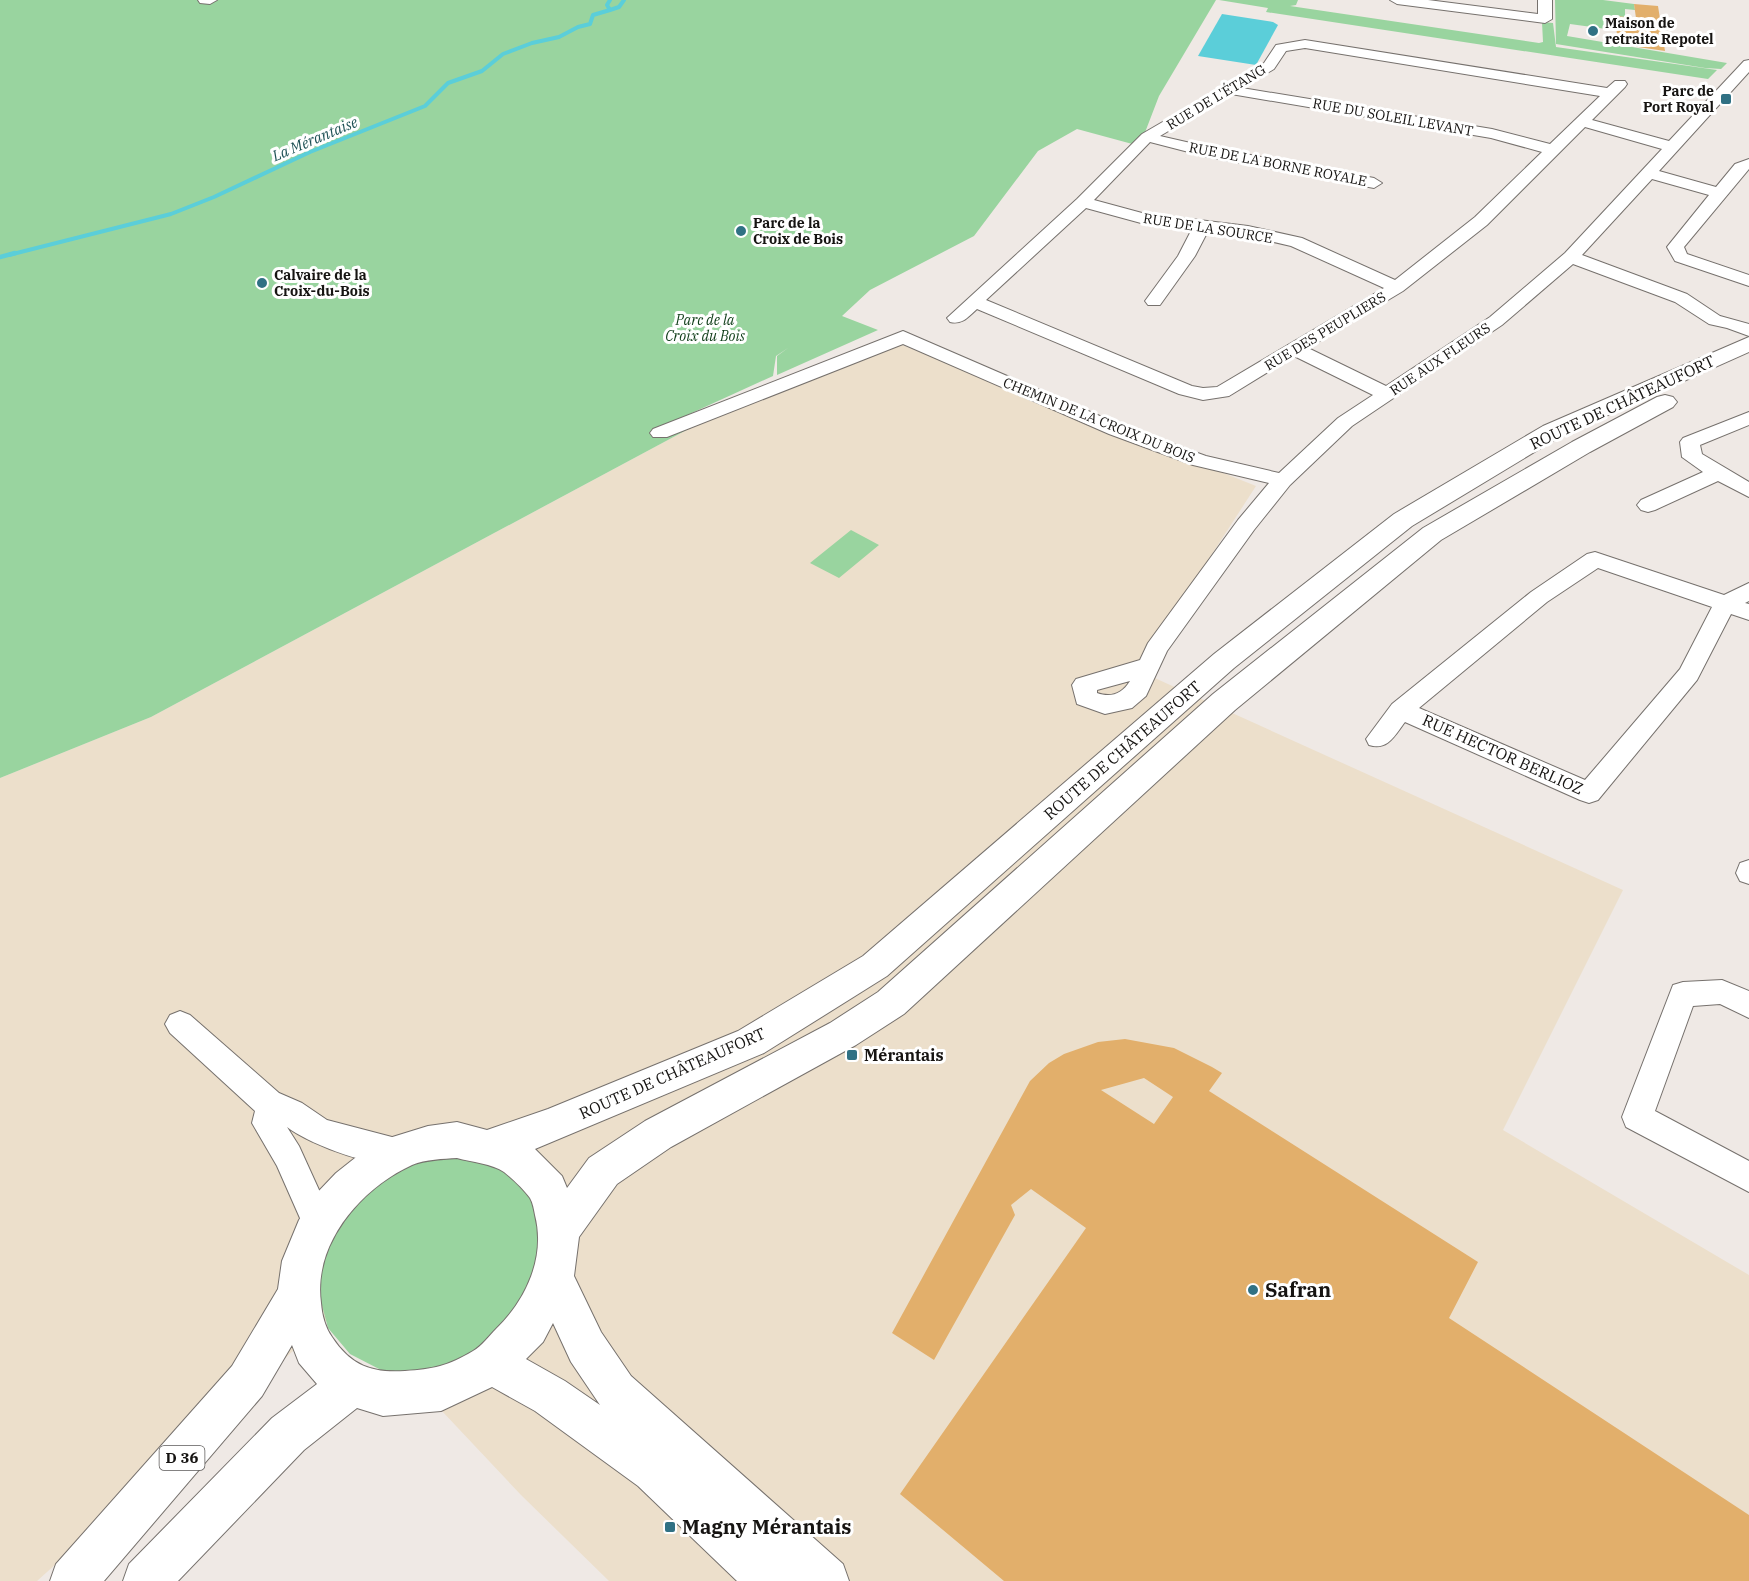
<svg xmlns="http://www.w3.org/2000/svg" width="1749" height="1581" viewBox="0 0 1749 1581" font-family="'IBM Plex Serif',serif">
<style>
.industrial{fill:#ecdfcb}
.green{fill:#99d49f}
.water{fill:#5bced9}
.lines{fill:none;stroke-linecap:round;stroke-linejoin:round}
.stream-far1{stroke:#5bced9;stroke-width:4}
.stream{stroke:#5bced9;stroke-width:4.5}
.building{fill:#e2af6b;fill-rule:evenodd}
.minor-casing{stroke:#76716d;stroke-width:2}
.major-casing{stroke:#76716d;stroke-width:2}
.minor{fill:#fff;fill-rule:evenodd}
.major{fill:#fff;fill-rule:evenodd}
.poi-dot{fill:#307184;stroke:#fff;stroke-width:2}
.labels{text-anchor:middle;stroke-width:6;stroke-linejoin:round;paint-order:stroke}
.far-poi-label{font-size:14px;font-weight:bold;fill:#161412;stroke:#fff;text-anchor:start}
.far-street-label{font-size:14px;fill:#161412;stroke:#fff}
.far-park-label{font-size:14px;font-style:italic;fill:#0e3c17;stroke:#fff}
.far-water-label{font-size:15px;font-style:italic;fill:#1e5155;stroke:#fff}
.shield{fill:#fff;stroke:#5c5a59;stroke-width:1.5}
.shield-label{font-size:15px;font-weight:bold;fill:#161412}
.street-label{font-size:16px;fill:#161412;stroke:#fff}
.poi-label{font-size:16px;font-weight:bold;fill:#161412;stroke:#fff;text-anchor:start}
.near-poi-label{font-size:20px;font-weight:bold;fill:#161412;stroke:#fff;text-anchor:start}
</style>
<rect width="100%" height="100%" fill="#efe9e5"/>
<!-- industrial -->
<path class="industrial" d="M 902,345 L 1256,486 L 1137,670 L 1623,890 L 1503,1130 L 1749,1275 L 1749,1581 L 609,1581 L 521,1495 L 343,1306 L 37,1581 L 0,1581 L 0,778 L 151,717 L 694,426 Z"/>
<!-- green -->
<path class="green" d="M 0,0 L 1216,0 L 1159,96 L 1144,135 L 1136,145 L 1077,129 L 1038,151 L 974,236 L 870,290 L 842,316 L 878,330 L 777,375 L 777,356 L 788,348 L 776,356 L 773,376 L 683,417 L 694,426 L 151,717 L 0,778 Z
M 1219,0 L 1298,0 L 1296,5 L 1290,6 L 1539,43 L 1543,42 L 1542,22 L 1553,23 L 1556,47 L 1717,70 L 1708,79 L 1266,12 L 1268,8 Z
M 1555,0 L 1603,0 L 1634,4 L 1635,10 L 1625,9 L 1625,17 L 1615,16 L 1628,32 L 1570,24 L 1567,36 L 1727,63 L 1721,69 L 1705,68 L 1556,44 Z
M 851,530 L 879,545 L 839,578 L 810,563 Z
M 464,1154 L 496,1162 L 522,1180 L 539,1207 L 546,1240 L 523,1311 L 459,1364 L 419,1374 L 381,1370 L 350,1354 L 328,1328 L 319,1294 L 323,1258 L 338,1222 L 395,1170 L 429,1157 Z"/>
<!-- water -->
<path class="water" d="M 1222,14 L 1273,22 L 1278,25 L 1256,65 L 1198,56 Z"/>
<g class="lines">
<!-- stream-far1 -->
<path class="stream-far1" d="M 610,10 L 619,7 L 624,0
M 9,255 L 171,214 L 214,197 L 310,152 L 425,106 L 448,83 L 482,71 L 503,54 L 532,43 L 559,37 L 578,27 L 590,24 L 593,15 L 610,10 L 607,5 L 610,0"/>
<!-- stream -->
<path class="stream" d="M 0,257 L 15,253"/>
</g>
<!-- building -->
<path class="building" d="M 1634,4 L 1658,6 L 1665,51 L 1618,44 L 1615,16 L 1636,18 Z
M 1125,1039 L 1174,1048 L 1212,1067 L 1222,1073 L 1209,1091 L 1478,1262 L 1449,1318 L 1749,1515 L 1749,1581 L 1004,1581 L 900,1494 L 1086,1228 L 1031,1189 L 1011,1205 L 1015,1215 L 934,1360 L 892,1333 L 1030,1081 L 1049,1063 L 1064,1054 L 1098,1042 ZM 1144,1078 L 1173,1097 L 1154,1124 L 1101,1090 Z"/>
<g class="lines">
<defs>
<path id="minor" d="M 198,0 L 217,0 L 210,4 L 200,3 Z
M 1390,0 L 1428,0 L 1538,14 L 1538,0 L 1552,0 L 1552,19 L 1545,23 L 1397,4 Z
M 1305,40 L 1607,88 L 1615,81 L 1625,81 L 1627,84 L 1625,87 L 1592,120 L 1669,141 L 1744,61 L 1749,60 L 1749,72 L 1659,171 L 1716,187 L 1735,164 L 1749,159 L 1749,169 L 1684,247 L 1687,254 L 1749,275 L 1749,286 L 1675,261 L 1667,247 L 1709,195 L 1652,179 L 1582,255 L 1687,294 L 1720,316 L 1749,324 L 1749,336 L 1727,328 L 1709,324 L 1675,302 L 1573,264 L 1502,325 L 1352,426 L 1290,485 L 1254,530 L 1167,651 L 1146,696 L 1132,708 L 1105,714 L 1077,704 L 1072,685 L 1076,679 L 1140,660 L 1148,643 L 1238,520 L 1269,483 L 1193,465 L 1109,434 L 903,344 L 667,437 L 653,437 L 650,433 L 653,429 L 903,331 L 1123,426 L 1206,456 L 1279,473 L 1338,418 L 1373,395 L 1294,356 L 1229,396 L 1203,400 L 1179,394 L 977,309 C 968,317 962,325 950,322 L 947,318 L 1077,199 L 1142,134 L 1264,63 L 1276,45 ZM 1305,48 L 1600,96 L 1550,144 L 1492,129 L 1242,88 L 1274,69 L 1286,51 ZM 1231,94 L 1491,138 L 1542,152 L 1475,217 L 1395,280 L 1302,238 L 1248,226 L 1142,213 L 1094,200 L 1150,142 L 1208,157 L 1374,188 L 1382,183 L 1374,178 L 1208,147 L 1160,136 ZM 1585,127 L 1662,149 L 1565,253 L 1490,317 L 1386,386 L 1308,348 L 1403,291 L 1487,225 ZM 1086,208 L 1141,223 L 1192,229 L 1178,256 L 1145,301 L 1148,305 L 1160,305 L 1195,256 L 1208,231 L 1248,236 L 1291,246 L 1384,288 L 1217,387 L 1203,388 L 1192,386 L 986,300 ZM 1130,681 C 1122,694 1111,698 1097,693 L 1097,690 Z
M 1749,412 L 1749,425 L 1700,445 L 1702,454 L 1749,482 L 1749,497 L 1718,481 L 1655,510 L 1648,512 L 1641,510 L 1637,505 L 1641,500 L 1703,472 L 1682,457 L 1680,442 L 1683,438 Z
M 1595,552 L 1724,595 L 1749,583 L 1749,601 L 1745,603 L 1749,604 L 1749,620 L 1731,614 L 1697,680 L 1598,800 L 1589,803 L 1580,800 L 1405,722 C 1395,735 1388,751 1369,745 L 1366,739 L 1392,704 L 1531,592 L 1587,554 ZM 1598,568 L 1712,607 L 1680,669 L 1585,780 L 1419,708 L 1547,602 Z
M 1749,860 L 1749,884 L 1740,881 L 1736,873 L 1740,863 Z
M 1722,980 L 1749,991 L 1749,1018 L 1720,1004 L 1693,1006 L 1655,1111 L 1749,1161 L 1749,1192 L 1626,1127 L 1622,1117 L 1673,985 L 1683,982 Z
M 180,1011 L 190,1015 L 279,1093 L 302,1103 L 327,1120 L 411,1142 L 416,1152 L 411,1162 C 384,1173 310,1145 287,1127 L 299,1146 L 334,1223 L 329,1234 L 318,1239 L 307,1234 L 277,1166 L 252,1123 L 255,1111 L 170,1033 L 165,1024 L 170,1015 Z"/>
<path id="major" d="M 1749,337 L 1749,352 L 1561,436 L 1412,526 L 1234,668 L 887,976 L 764,1053 L 535,1149 L 562,1176 L 567,1188 L 589,1158 L 645,1121 L 830,1023 L 878,992 L 1213,694 L 1423,528 L 1572,442 L 1657,397 L 1665,395 L 1673,397 L 1677,402 L 1673,407 L 1590,452 L 1441,540 L 1235,710 L 904,1014 L 856,1045 L 671,1147 L 617,1184 L 579,1237 L 574,1276 L 601,1332 L 631,1376 L 843,1564 L 849,1581 L 737,1581 L 638,1486 L 535,1411 L 492,1387 L 441,1411 L 383,1416 L 357,1408 L 304,1450 L 178,1581 L 123,1581 L 129,1564 L 272,1418 L 317,1384 L 299,1363 L 292,1345 L 262,1396 L 104,1581 L 50,1581 L 56,1564 L 232,1366 L 278,1289 L 282,1261 L 299,1220 L 315,1195 L 336,1173 L 360,1154 L 386,1139 L 428,1126 L 457,1122 L 487,1130 L 548,1109 L 738,1031 L 863,956 L 1214,654 L 1394,514 L 1543,426 ZM 457,1158 C 471,1162 493,1164 504,1172 C 513,1179 524,1190 530,1198 C 533,1203 534,1210 535,1215 C 546,1257 526,1300 496,1329 C 489,1336 482,1346 473,1351 C 448,1366 433,1369 405,1371 C 372,1373 351,1366 332,1337 C 325,1327 322,1315 321,1303 C 313,1244 360,1189 412,1165 C 426,1159 443,1159 457,1158 ZM 553,1323 L 571,1362 L 600,1405 L 565,1381 L 526,1359 L 543,1342 Z"/>
</defs>
<!-- minor casing -->
<use href="#minor" class="minor-casing"/>
<!-- major casing -->
<use href="#major" class="major-casing"/>
<!-- minor -->
<use href="#minor" class="minor"/>
<!-- major -->
<use href="#major" class="major"/>
</g>
<!-- markers -->
<g class="poi-dot">
<circle cx="1593" cy="31" r="6"/>
<rect x="1720" y="93" width="12" height="12" rx="3"/>
<circle cx="741" cy="231" r="6"/>
<circle cx="262" cy="283" r="6"/>
<rect x="846" y="1049" width="12" height="12" rx="3"/>
<circle cx="1253" cy="1290" r="6"/>
<rect x="664" y="1521" width="12" height="12" rx="3"/>
</g>
<g class="labels">
<!-- far-poi labels -->
<g class="far-poi-label">
<text x="1605" y="28">Maison de<tspan x="1605" dy="16">retraite Repotel</tspan></text>
<text x="1714" y="96" text-anchor="end">Parc de<tspan x="1714" dy="16">Port Royal</tspan></text>
<text x="753" y="228">Parc de la<tspan x="753" dy="16">Croix de Bois</tspan></text>
<text x="274" y="280">Calvaire de la<tspan x="274" dy="16">Croix-du-Bois</tspan></text>
</g>
<!-- far-street labels -->
<g class="far-street-label">
<text transform="translate(1216 97) rotate(-31)" y="5">RUE DE L'ÉTANG</text>
<text transform="translate(1393 117) rotate(10)" y="5">RUE DU SOLEIL LEVANT</text>
<text transform="translate(1278 164) rotate(11)" y="5">RUE DE LA BORNE ROYALE</text>
<text transform="translate(1208 228) rotate(9)" y="5">RUE DE LA SOURCE</text>
<text transform="translate(1325 331) rotate(-31)" y="5">RUE DES PEUPLIERS</text>
<text transform="translate(1440 359) rotate(-34)" y="5">RUE AUX FLEURS</text>
<text transform="translate(1099 420) rotate(22)" y="5">CHEMIN DE LA CROIX DU BOIS</text>
</g>
<!-- far-park labels -->
<g class="far-park-label">
<text x="705" y="325">Parc de la<tspan x="705" dy="16">Croix du Bois</tspan></text>
</g>
<!-- far-water labels -->
<g class="far-water-label">
<text transform="translate(315 139) rotate(-23)" y="5">La Mérantaise</text>
</g>
<!-- shield labels -->
<rect class="shield" x="159.5" y="1446" width="45" height="24" rx="4.5"/>
<g class="shield-label">
<text x="182" y="1463">D 36</text>
</g>
<!-- street labels -->
<g class="street-label">
<text transform="translate(1622 402) rotate(-25)" y="6">ROUTE DE CHÂTEAUFORT</text>
<text transform="translate(1122 750) rotate(-41)" y="6">ROUTE DE CHÂTEAUFORT</text>
<text transform="translate(1503 754) rotate(24)" y="6">RUE HECTOR BERLIOZ</text>
<text transform="translate(672 1073) rotate(-24)" y="6">ROUTE DE CHÂTEAUFORT</text>
</g>
<!-- poi labels -->
<g class="poi-label">
<text x="864" y="1061">Mérantais</text>
</g>
<!-- near-poi labels -->
<g class="near-poi-label">
<text x="1265" y="1297">Safran</text>
<text x="682" y="1534">Magny Mérantais</text>
</g>
</g>
</svg>
